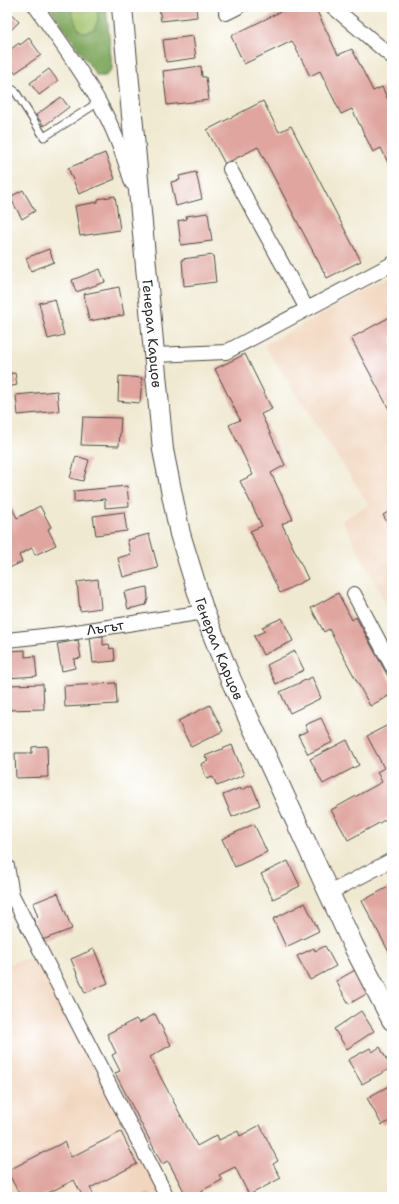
<svg xmlns="http://www.w3.org/2000/svg" width="399" height="1204" viewBox="0 0 399 1204" font-family="'Shantell Sans',sans-serif">
<style>
.built{fill:#f1d5bd}
.green{fill:#a2c36c;stroke:#66774c}
.forest{fill:#81a960;stroke:#566a46}
.building{fill:#e0a59f}
.lines{fill:none;stroke-linecap:round;stroke-linejoin:round}
.lane-casing{stroke:#494844;stroke-width:9}
.street-casing{stroke:#494844;stroke-width:16}
.secondary-casing{stroke:#494844;stroke-width:22}
.lane{stroke:#fff;stroke-width:7}
.street{stroke:#fff;stroke-width:14}
.secondary{stroke:#fff;stroke-width:20}
.labels{text-anchor:middle;stroke-width:3;stroke-linejoin:round;paint-order:stroke}
.street-label{font-size:14px;fill:#2b2b2b;stroke:#fff}
</style>
<rect width="100%" height="100%" fill="#fff"/>
<filter id="ink" filterUnits="userSpaceOnUse"><feTurbulence type="fractalNoise" baseFrequency=".025" numOctaves="2"/><feDisplacementMap in="SourceGraphic" scale="8" xChannelSelector="R" yChannelSelector="G"/><feConvolveMatrix kernelMatrix="1 2 1 2 8 2 1 2 1" color-interpolation-filters="sRGB"/></filter>
<filter id="wash" filterUnits="userSpaceOnUse"><feTurbulence type="fractalNoise" baseFrequency=".012" numOctaves="4" result="noise"/><feDisplacementMap in="SourceGraphic" scale="16" xChannelSelector="R" yChannelSelector="G"/><feGaussianBlur stdDeviation="0.9" result="paint"/><feColorMatrix in="noise" values="0 0 0 0 0 0 0 0 0 0 0 0 0 0 0 0 0 1.4 0 .05"/><feComposite in="paint" operator="in"/></filter>
<g filter="url(#wash)">
<rect width="100%" height="100%" fill="#f0e9d1"/>
<!-- built -->
<path class="built" d="M 392,276 L 392,616 L 342,520 L 369,505 L 264,345 Z
M 35,955 L 162,1197 L 7,1197 L 7,965 Z"/>
<!-- green -->
<path class="green" d="M 50,7 L 106,7 L 112,68 L 109,73 L 105,76 L 97,76 Z"/>
<!-- forest -->
<path class="forest" d="M 50,7 L 70,7 L 78,29 L 85,33 L 94,29 L 98,20 L 97,7 L 106,7 L 112,68 L 109,73 L 105,76 L 97,76 Z"/>
<g id="blocks">
<!-- building -->
<path class="building" d="M 159,7 L 196,7 L 197,17 L 161,21 Z
M 290,7 L 315,7 L 338,55 L 352,49 L 373,91 L 382,87 L 392,108 L 392,171 L 381,148 L 373,152 L 352,109 L 341,114 L 320,71 L 310,76 L 292,41 L 244,64 L 231,36 Z
M 7,9 L 19,22 L 7,34 Z
M 193,36 L 196,58 L 166,62 L 163,40 Z
M 29,38 L 41,55 L 15,73 L 7,62 L 7,52 L 19,43 L 20,45 Z
M 201,66 L 202,77 L 206,77 L 209,100 L 167,105 L 163,71 Z
M 49,69 L 58,81 L 39,95 L 30,83 Z
M 61,97 L 69,107 L 44,126 L 36,115 Z
M 263,101 L 279,132 L 291,126 L 361,261 L 327,278 L 258,147 L 225,164 L 207,130 Z
M 105,153 L 115,179 L 79,194 L 68,168 Z
M 196,172 L 202,199 L 176,206 L 171,182 L 180,180 L 179,176 Z
M 23,190 L 35,211 L 22,219 L 10,197 Z
M 115,196 L 120,230 L 80,236 L 75,206 L 98,202 L 98,199 Z
M 208,213 L 212,241 L 181,245 L 178,221 L 187,219 L 186,216 Z
M 49,249 L 54,262 L 31,271 L 26,258 Z
M 213,255 L 216,282 L 184,286 L 182,259 Z
M 100,269 L 105,282 L 76,292 L 72,280 Z
M 119,287 L 124,315 L 89,321 L 84,294 Z
M 55,299 L 64,335 L 48,339 L 39,303 Z
M 390,317 L 392,322 L 392,410 L 390,411 L 351,338 Z
M 245,354 L 272,409 L 261,414 L 285,465 L 271,473 L 293,519 L 282,524 L 308,579 L 280,593 L 250,531 L 262,526 L 240,481 L 253,475 L 229,425 L 240,420 L 215,369 Z
M 15,373 L 17,385 L 7,387 L 7,374 Z
M 119,376 L 142,378 L 140,403 L 118,401 Z
M 57,391 L 59,411 L 18,415 L 16,395 Z
M 83,417 L 121,418 L 119,446 L 81,445 Z
M 76,456 L 89,460 L 83,481 L 70,478 Z
M 127,486 L 129,506 L 105,508 L 105,499 L 74,502 L 74,491 Z
M 40,506 L 51,527 L 48,529 L 56,545 L 35,555 L 32,548 L 19,555 L 22,562 L 7,569 L 7,511 L 12,508 L 17,518 Z
M 392,510 L 392,531 L 383,515 Z
M 124,512 L 127,531 L 96,535 L 93,516 Z
M 149,534 L 158,568 L 123,577 L 118,558 L 131,554 L 127,540 Z
M 98,579 L 101,608 L 80,611 L 77,582 Z
M 147,587 L 148,599 L 146,605 L 128,609 L 124,592 Z
M 338,593 L 352,620 L 356,617 L 392,684 L 392,694 L 370,706 L 329,629 L 324,632 L 311,608 Z
M 282,618 L 293,641 L 263,655 L 254,636 L 265,631 L 262,627 Z
M 103,636 L 103,645 L 109,644 L 110,649 L 114,648 L 115,661 L 93,663 L 90,637 Z
M 78,640 L 81,658 L 74,659 L 75,668 L 62,671 L 57,644 Z
M 25,650 L 25,657 L 35,656 L 37,676 L 7,678 L 7,651 Z
M 295,651 L 304,670 L 276,684 L 267,665 Z
M 312,677 L 321,698 L 290,713 L 280,692 Z
M 116,683 L 117,704 L 65,707 L 64,686 Z
M 43,684 L 44,709 L 8,710 L 7,685 Z
M 210,705 L 223,731 L 191,747 L 178,721 Z
M 321,718 L 333,742 L 308,754 L 298,735 L 308,731 L 305,725 Z
M 392,723 L 392,816 L 348,840 L 331,810 L 382,782 L 377,772 L 384,768 L 367,736 Z
M 347,740 L 359,765 L 323,784 L 310,759 Z
M 232,745 L 244,775 L 217,786 L 213,777 L 207,779 L 201,764 L 208,761 L 205,756 Z
M 47,746 L 48,777 L 16,778 L 15,753 L 32,753 L 32,747 Z
M 252,785 L 260,805 L 232,817 L 223,795 L 240,788 L 241,790 Z
M 254,824 L 267,852 L 235,867 L 222,839 Z
M 288,861 L 300,886 L 273,899 L 261,874 Z
M 392,885 L 392,958 L 362,901 Z
M 58,893 L 72,929 L 42,940 L 33,918 L 38,917 L 33,903 Z
M 305,903 L 319,931 L 286,947 L 273,919 Z
M 325,946 L 336,966 L 310,980 L 297,956 L 314,948 L 315,951 Z
M 94,949 L 108,983 L 85,993 L 71,959 Z
M 355,970 L 368,993 L 349,1004 L 336,981 Z
M 361,1011 L 374,1031 L 347,1049 L 334,1029 Z
M 155,1014 L 171,1045 L 150,1057 L 197,1146 L 217,1135 L 219,1140 L 238,1131 L 240,1136 L 260,1125 L 278,1161 L 273,1164 L 281,1178 L 249,1195 L 235,1167 L 219,1175 L 222,1180 L 190,1197 L 187,1197 L 168,1161 L 162,1164 L 115,1073 L 120,1071 L 112,1055 L 116,1053 L 107,1034 L 136,1019 L 139,1023 Z
M 380,1047 L 391,1068 L 362,1084 L 348,1060 L 370,1048 L 372,1052 Z
M 392,1084 L 392,1120 L 382,1125 L 367,1098 Z
M 121,1132 L 137,1164 L 90,1188 L 95,1197 L 83,1197 L 74,1180 L 40,1197 L 21,1197 L 7,1171 L 64,1142 L 71,1157 Z
M 149,1193 L 151,1197 L 141,1197 Z"/>
</g>
</g>
<g filter="url(#ink)">
<use href="#blocks" fill-opacity="0" stroke="#494844" stroke-width="1"/>
<g class="lines">
<defs>
<path id="lane" d="M 7,86 L 15,91 L 44,137 L 99,102"/>
<g id="street">
<path d="M 36,7 C 58,39 82,70 100,104 C 114,129 124,156 132,183"/>
<path d="M 333,7 L 392,57"/>
<path d="M 226,13 L 238,7"/>
<path d="M 230,169 L 307,309"/>
<path d="M 154,355 L 226,352 L 392,264"/>
<path d="M 354,594 L 392,666"/>
<path id="s1" d="M 7,640 L 70,633 L 204,612"/>
<path d="M 7,866 L 12,895 L 167,1197"/>
<path d="M 329,893 L 392,860"/>
</g>
<g id="secondary">
<path id="s2" d="M 122,7 L 163,450 L 180,534 L 204,612 L 231,680 L 353,945 L 392,1020"/>
</g>
</defs>
<!-- lane casing -->
<use href="#lane" class="lane-casing"/>
<!-- street casing -->
<use href="#street" class="street-casing"/>
<!-- secondary casing -->
<use href="#secondary" class="secondary-casing"/>
<!-- lane -->
<use href="#lane" class="lane"/>
<!-- street -->
<use href="#street" class="street"/>
<!-- secondary -->
<use href="#secondary" class="secondary"/>
</g>
</g>
<g class="labels">
<!-- street labels -->
<g class="street-label">
<text dy="5" stroke="none"><textPath href="#s2" startOffset="328">Генерал Карцов</textPath></text>
<text dy="5" stroke="none"><textPath href="#s1" startOffset="99">Лъгът</textPath></text>
<text dy="5" stroke="none"><textPath href="#s2" startOffset="652">Генерал Карцов</textPath></text>
</g>
</g>
<!-- margin -->
<rect width="399" height="1204" fill="none" stroke="#fff" stroke-width="24"/>
</svg>
